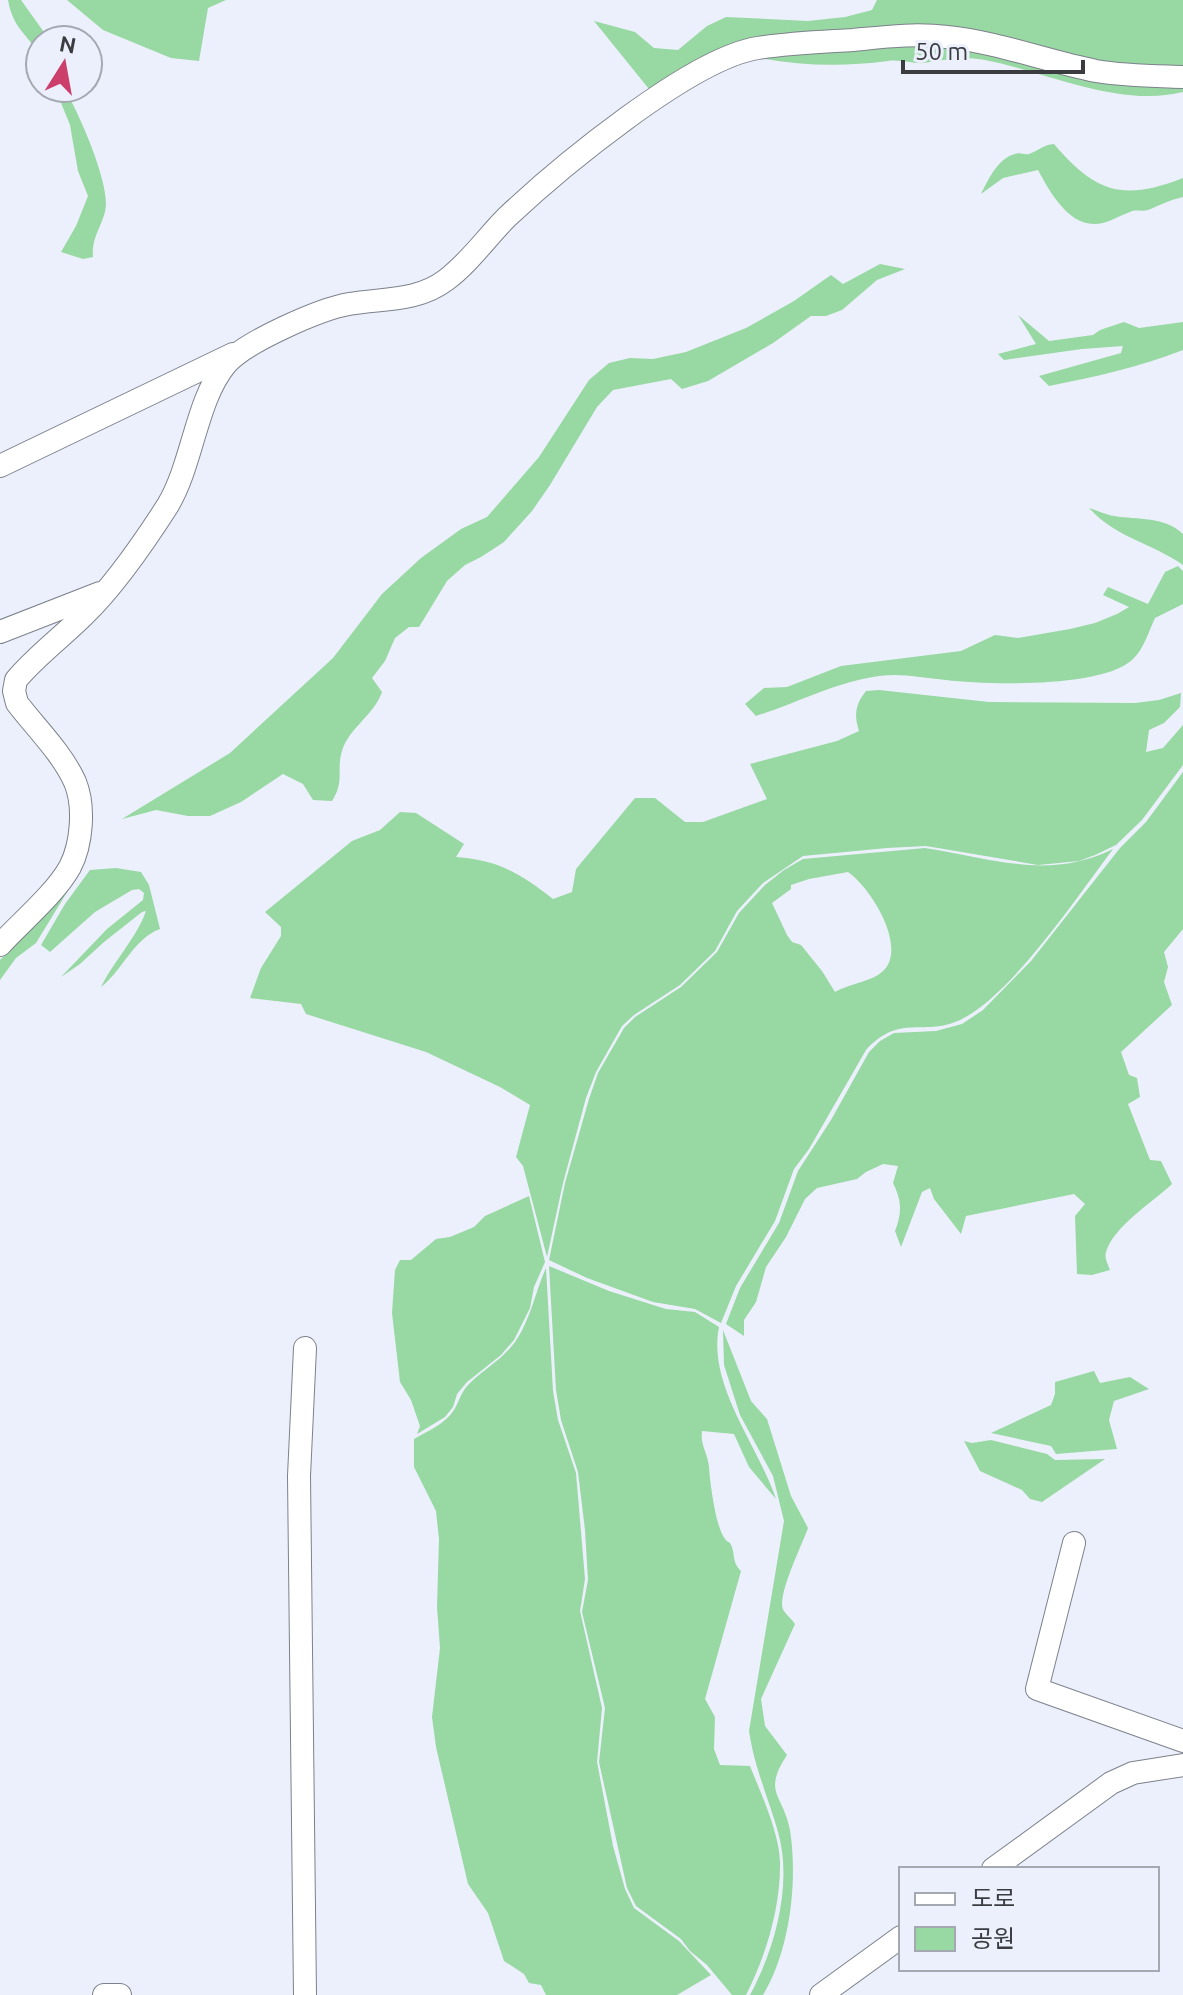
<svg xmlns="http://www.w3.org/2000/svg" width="1183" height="1995" viewBox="0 0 1183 1995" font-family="Ubuntu,'Noto Sans KR',sans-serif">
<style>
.green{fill:#98d8a2;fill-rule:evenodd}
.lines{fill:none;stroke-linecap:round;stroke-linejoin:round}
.minor-casing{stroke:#7c818b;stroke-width:24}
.minor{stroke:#fff;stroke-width:22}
</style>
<rect width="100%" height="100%" fill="#ebf0fc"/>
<!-- green -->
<path class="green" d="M 8,0 L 21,0 L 46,35 L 47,40 L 40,40 L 40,55 C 26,33 13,28 8,0 Z
M 67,0 L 226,0 L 208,8 L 199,61 L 171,58 L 103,30 Z
M 877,0 L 1183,0 L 1183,75 L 975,39 L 788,42 L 653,94 L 594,21 L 635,32 L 654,48 L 678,50 L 707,26 L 726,17 L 808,21 L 845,17 L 872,10 Z
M 931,42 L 1183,83 L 1183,92 C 1119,108 1047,72 985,60 C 964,56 945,60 924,63 C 913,64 900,59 888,61 C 842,67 800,66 754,57 Z
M 55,88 L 64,88 C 79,113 106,175 106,204 C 105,224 91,235 93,257 L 83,259 L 61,252 L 76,226 L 88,196 L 78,171 L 70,125 Z
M 1054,144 C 1095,192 1122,202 1183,178 L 1183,197 C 1170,200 1160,205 1148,210 C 1142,212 1135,209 1130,212 C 1118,216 1108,224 1094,224 C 1067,224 1049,190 1038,170 L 1003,178 L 981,194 C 988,180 998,158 1015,154 C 1021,152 1023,155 1029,154 C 1038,151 1043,145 1054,144 Z
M 880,264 L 905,269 L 877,280 L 842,310 L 826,316 L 811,316 L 773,343 L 708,381 L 682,389 L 671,379 L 613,390 L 597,407 L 550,485 L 532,511 L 504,542 L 481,557 L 465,565 L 447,581 L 419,627 L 409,627 L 395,638 L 385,661 L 372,678 L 382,692 C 374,715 349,728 342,751 C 336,770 345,781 332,801 L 313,800 L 303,784 L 283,774 L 241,802 L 210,816 L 188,816 L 156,810 L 122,819 L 230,753 L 333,658 L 382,594 L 421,558 L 461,529 L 487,517 L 539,457 L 589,380 L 609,363 L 630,358 L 653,359 L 686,352 L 746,328 L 794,301 L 831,275 L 843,284 Z
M 1018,315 L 1049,341 L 1093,335 L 1100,330 L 1124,322 L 1139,328 L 1183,322 L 1183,350 C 1140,367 1094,377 1049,386 L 1039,376 L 1121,353 L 1123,346 L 1082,349 L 1004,360 L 998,354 L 1036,344 Z
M 1089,508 C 1097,510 1106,515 1114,516 C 1137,520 1165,516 1183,534 L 1183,565 C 1152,543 1116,538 1089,508 Z
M 1178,566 L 1183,571 L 1183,604 L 1155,618 C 1148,633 1144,649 1132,660 C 1101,688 987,685 946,680 C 923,678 902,673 879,676 C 836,682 797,703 756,716 L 745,704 L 764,688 L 787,687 L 841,666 L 961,651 L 995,635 L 1018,638 L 1070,629 L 1095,623 L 1117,614 L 1129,607 L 1103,595 L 1108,587 L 1148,604 L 1165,572 Z
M 879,690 L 989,702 L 1135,703 L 1159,700 L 1181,693 L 1180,707 L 1164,723 L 1149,730 L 1146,752 L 1163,748 L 1183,725 L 1183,765 L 1142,820 L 1116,845 L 1095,855 L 1079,861 L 1038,865 L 926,846 L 887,848 L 803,856 L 763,883 L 737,911 L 715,951 L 680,985 L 634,1015 L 622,1026 L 596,1072 L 586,1098 L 563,1183 L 547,1257 L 523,1166 L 516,1157 L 530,1105 L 500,1087 L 426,1052 L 306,1014 L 301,1004 L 250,998 L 261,968 L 281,936 L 281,927 L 265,912 L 352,841 L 380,830 L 400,812 L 416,813 L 464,844 L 456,857 C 498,860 520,873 553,899 L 572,892 L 576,869 L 635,798 L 655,798 L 685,822 L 703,822 L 767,799 L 750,764 L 837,741 L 859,731 C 854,715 855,705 866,691 Z
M 1183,772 L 1183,929 L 1164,952 L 1168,967 L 1164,982 L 1172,1005 L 1121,1052 L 1129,1075 L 1137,1078 L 1140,1097 L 1128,1104 L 1150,1160 L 1161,1161 L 1172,1184 C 1153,1202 1114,1226 1106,1252 C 1104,1258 1108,1264 1110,1270 L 1092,1275 L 1077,1274 L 1075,1216 L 1085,1204 L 1074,1194 L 966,1216 L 961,1234 L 934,1199 L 930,1188 L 922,1192 L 901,1247 L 895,1231 C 902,1213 902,1201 893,1183 L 898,1166 L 883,1164 L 866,1172 L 857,1179 L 817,1188 L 805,1199 L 786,1237 L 766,1267 L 756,1302 L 744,1320 L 744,1336 L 726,1324 L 740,1288 L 779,1223 L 798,1171 L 831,1120 L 869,1052 L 880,1041 L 894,1033 L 936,1031 L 962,1024 L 983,1010 L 1031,961 L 1120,848 L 1146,822 Z
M 925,848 C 992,858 1048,881 1113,849 C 1077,897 1013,993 962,1019 C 924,1038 901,1012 866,1050 L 809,1149 L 794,1169 L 775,1221 L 736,1286 L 721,1323 L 695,1309 L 653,1302 L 587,1278 L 549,1260 L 565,1183 L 589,1099 L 598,1073 L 624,1028 L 635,1017 L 681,987 L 717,952 L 739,913 L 765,885 L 784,870 L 803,859 ZM 848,872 C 870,887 906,944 885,969 C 874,982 850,983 835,992 L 822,971 L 801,945 L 792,942 L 787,935 L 772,903 L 791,889 L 791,885 L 809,879 Z
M 116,868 L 141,872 L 149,885 L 160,929 C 133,939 123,970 101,987 C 114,961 137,937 146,911 L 142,912 L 104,942 L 80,964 L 61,977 L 107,929 L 143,900 L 144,893 L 139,889 L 132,890 L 95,912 L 50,952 L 41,945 L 65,904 L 90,870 Z
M 72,884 L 36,943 L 16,958 L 0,980 L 0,960 Z
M 529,1196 L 545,1262 L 534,1287 L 530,1308 L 514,1340 L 501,1355 L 467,1382 L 457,1394 L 453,1407 L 445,1417 L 417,1434 L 420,1426 L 411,1400 L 400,1382 L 392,1313 L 395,1270 L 400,1260 L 411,1260 L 436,1239 L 450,1237 L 474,1227 L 485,1216 Z
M 549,1266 L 609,1291 L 650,1304 L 666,1309 L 695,1312 L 719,1327 C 707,1385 759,1447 776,1499 L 749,1467 L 734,1434 L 702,1431 C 700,1445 708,1454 709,1467 C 710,1483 716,1528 725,1539 C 726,1541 729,1542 730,1543 C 736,1552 731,1562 741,1571 L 705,1699 L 715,1717 L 714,1749 L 720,1765 L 750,1766 C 761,1794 779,1832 780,1862 C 781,1906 766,1956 746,1995 L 732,1995 L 707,1965 L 690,1951 L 681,1939 L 636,1906 L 627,1888 L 599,1762 L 605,1708 L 582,1612 L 588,1580 L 585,1530 L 578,1472 L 561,1420 L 556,1390 Z
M 546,1268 L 553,1391 L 558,1420 L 576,1473 L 585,1579 L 580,1611 L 602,1708 L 597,1762 L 613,1846 L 625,1889 L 634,1908 L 679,1941 L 711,1975 L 677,1995 L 546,1995 L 541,1985 L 529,1983 L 524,1974 L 504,1961 L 488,1913 L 468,1884 L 436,1747 L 432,1717 L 440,1648 L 437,1607 L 439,1539 L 436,1511 L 414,1467 L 414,1439 C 428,1431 445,1424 454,1410 C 460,1400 461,1392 469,1384 C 484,1369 503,1359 515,1342 C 531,1319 535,1292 546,1268 Z
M 723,1330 L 751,1401 L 767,1419 L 791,1496 L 808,1528 C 802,1545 777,1595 783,1609 C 785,1614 792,1619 795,1624 L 761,1699 L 765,1726 L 787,1755 C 762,1793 783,1794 790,1830 C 798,1882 790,1950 763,1995 L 750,1995 C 775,1949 793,1884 778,1832 C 768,1796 755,1770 749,1731 L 784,1521 L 773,1476 L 740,1415 L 724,1365 Z
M 1094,1371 L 1100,1383 L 1130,1377 L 1149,1389 L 1114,1401 L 1109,1420 L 1117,1449 L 1056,1454 L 1051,1446 L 991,1433 L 1051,1405 L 1055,1394 L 1055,1382 Z
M 991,1440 L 1047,1454 L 1055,1460 L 1105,1459 L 1042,1502 L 1030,1499 L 1022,1490 L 980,1471 L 964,1441 L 972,1443 Z"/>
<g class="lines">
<defs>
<path id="minor" d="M 0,466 L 233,354
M 0,632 L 100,593
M 0,945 C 21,922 55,894 70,867 C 82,844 85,806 75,782 C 62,753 36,728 17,703 L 14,691 L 16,680 C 36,656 62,637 84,615 C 115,585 145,541 168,505 C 193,463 196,400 226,364 C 245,342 320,309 349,304 C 383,298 417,302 446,280 C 470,262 486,238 507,217 C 558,169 691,58 758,48 C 790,43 821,42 853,40 C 884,37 915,33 947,37 C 997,42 1046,61 1096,71 C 1125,76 1154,76 1183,77
M 305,1348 L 299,1476 L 305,1995
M 1074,1543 L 1037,1689 L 1183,1741
M 993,1869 L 1111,1783 L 1133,1773 L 1183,1765
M 104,1995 L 120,1995
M 821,1995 L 901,1937"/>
</defs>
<!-- minor casing -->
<use href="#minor" class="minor-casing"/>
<!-- minor -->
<use href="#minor" class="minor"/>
</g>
<!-- legend -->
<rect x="899" y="1867" width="260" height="104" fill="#ebf0fc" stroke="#a4a8b1" stroke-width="2"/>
<rect x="915" y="1893" width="40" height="12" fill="#ffffff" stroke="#a4a8b1" stroke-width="2"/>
<text x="971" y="1907" font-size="24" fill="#3a3c40">도로</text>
<rect x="915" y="1927" width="40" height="24" fill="#98d8a2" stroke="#a4a8b1" stroke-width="2"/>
<text x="971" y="1947" font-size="24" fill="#3a3c40">공원</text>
<!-- north arrow -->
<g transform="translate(64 64) rotate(11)"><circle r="38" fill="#ebf0fc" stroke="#a4a8b1" stroke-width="2"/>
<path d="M0-6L14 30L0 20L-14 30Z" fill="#cc3f6a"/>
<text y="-12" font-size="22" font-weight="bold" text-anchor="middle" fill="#3a3c40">N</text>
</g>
<!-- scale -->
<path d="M903 60v12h180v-12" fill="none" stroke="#3a3c40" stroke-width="4"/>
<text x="915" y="60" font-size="24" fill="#3a3c40" stroke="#ebf0fc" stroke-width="6" paint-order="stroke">50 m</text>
</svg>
